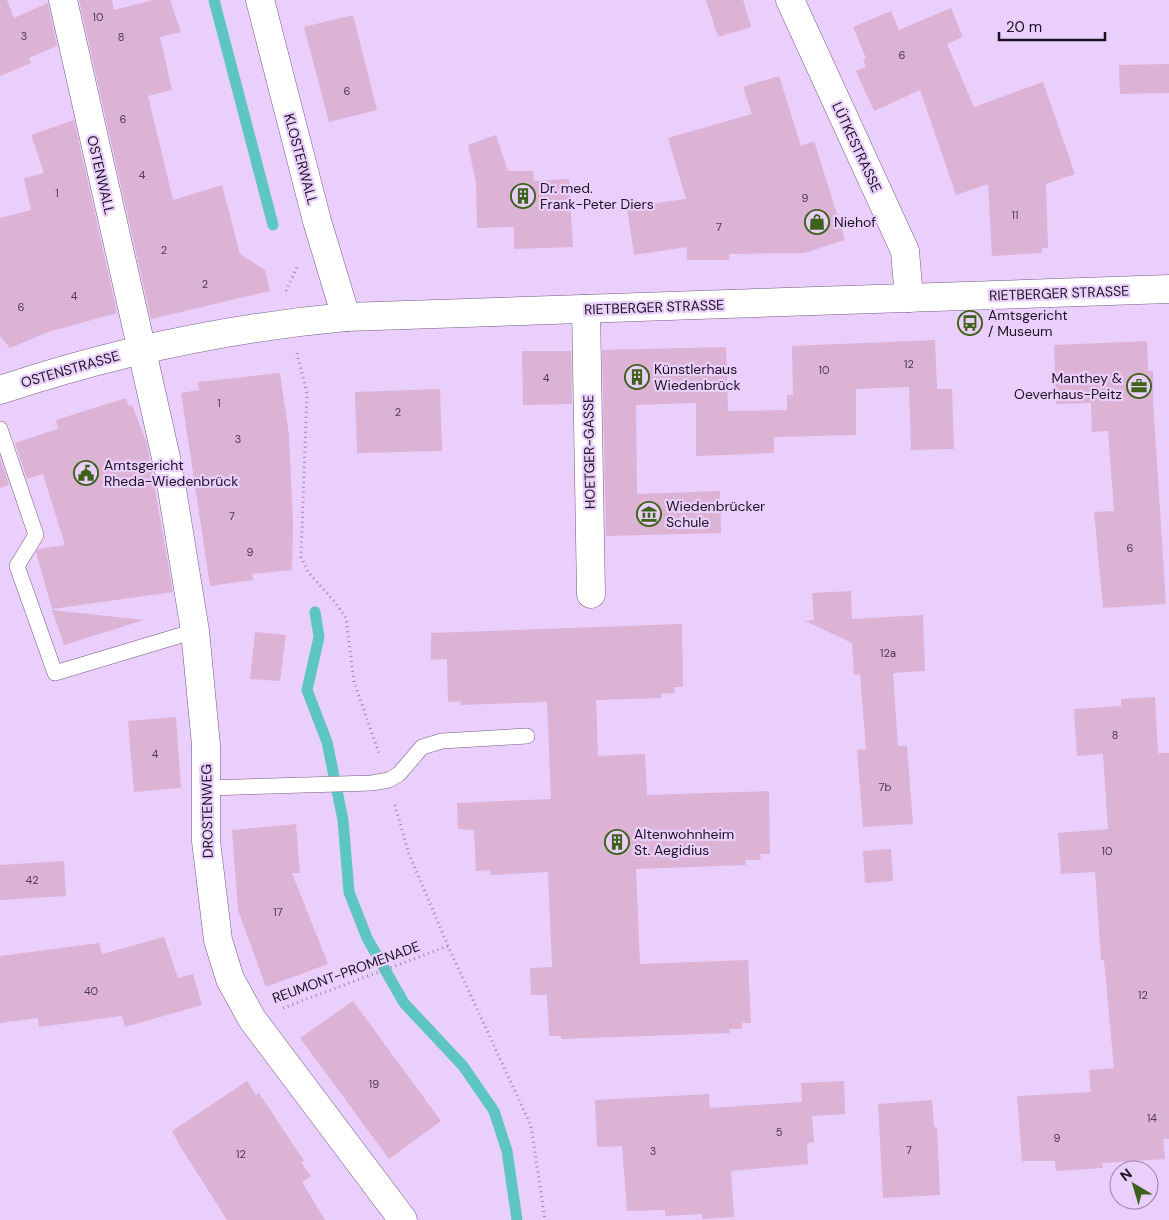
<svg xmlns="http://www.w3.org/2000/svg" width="1169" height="1220" viewBox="0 0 1169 1220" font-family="'DM Sans',sans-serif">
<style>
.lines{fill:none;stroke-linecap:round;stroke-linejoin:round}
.stream{stroke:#5ec6c2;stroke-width:11}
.building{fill:#dcb2d5}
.lane-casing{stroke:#735b82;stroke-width:16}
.street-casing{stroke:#735b82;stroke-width:29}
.secondary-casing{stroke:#735b82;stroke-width:29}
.path{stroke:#9a85a7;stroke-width:3;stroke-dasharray:1 4;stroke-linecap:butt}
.lane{stroke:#fff;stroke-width:15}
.street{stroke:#fff;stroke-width:28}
.secondary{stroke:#fff;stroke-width:28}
.labels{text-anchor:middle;stroke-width:4.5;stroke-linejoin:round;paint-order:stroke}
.number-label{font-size:11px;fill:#4c3a4f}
.street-label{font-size:14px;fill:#1c1222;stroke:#eacffc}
.poi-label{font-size:14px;fill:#1c1222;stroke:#eacffc;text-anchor:start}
</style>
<rect width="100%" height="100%" fill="#eacffc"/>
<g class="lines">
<!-- stream -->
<path class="stream" d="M 214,0 L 273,225
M 315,612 L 319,637 L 307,690 L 327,742 L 343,820 L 349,892 L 367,938 L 404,1003 L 463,1066 L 494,1111 L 507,1151 L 517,1220"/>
</g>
<!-- building -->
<path class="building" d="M 0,0 L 7,0 L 14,18 L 48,3 L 57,46 L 29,58 L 31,63 L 0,76 Z
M 79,0 L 112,0 L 114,10 L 154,0 L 170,0 L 181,32 L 160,37 L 172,90 L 148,96 L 173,200 L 222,185 L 240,254 L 265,270 L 270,291 L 151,319 Z
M 706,0 L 743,0 L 751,27 L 718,37 Z
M 951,8 L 963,37 L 947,44 L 974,107 L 1043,82 L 1075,174 L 1046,184 L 1048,248 L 1042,248 L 1042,253 L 992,256 L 988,184 L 956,195 L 920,90 L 874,111 L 856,71 L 866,67 L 863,60 L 866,58 L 853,27 L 891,11 L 899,30 Z
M 353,15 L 377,110 L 329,122 L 304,27 Z
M 1169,64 L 1169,93 L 1120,94 L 1119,65 Z
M 779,76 L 801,146 L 814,141 L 845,240 L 804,253 L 729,254 L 729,260 L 687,260 L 687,247 L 634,255 L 627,207 L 686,199 L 668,138 L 752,114 L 743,87 Z
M 74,120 L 117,313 L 48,332 L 10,348 L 0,336 L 0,218 L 31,210 L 24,178 L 44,173 L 31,135 Z
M 496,135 L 508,171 L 533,171 L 534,181 L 569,179 L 573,247 L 514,249 L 514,227 L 477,228 L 476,183 L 468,145 Z
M 935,340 L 937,389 L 952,389 L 954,449 L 911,450 L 909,387 L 856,389 L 856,435 L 774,437 L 774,453 L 696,456 L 696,403 L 636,405 L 637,494 L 720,491 L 721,533 L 606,536 L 602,350 L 726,347 L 728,411 L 787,410 L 787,395 L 793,395 L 792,346 Z
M 1147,341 L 1148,371 L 1153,371 L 1153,400 L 1166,604 L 1103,608 L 1094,512 L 1114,511 L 1108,431 L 1092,432 L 1091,403 L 1056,404 L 1054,345 Z
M 522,351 L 571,351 L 572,404 L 523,405 Z
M 280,373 L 289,435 L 293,525 L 292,570 L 252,574 L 253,580 L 210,586 L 181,393 L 199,390 L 198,382 Z
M 440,389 L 442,451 L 357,453 L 355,392 Z
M 126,398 L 129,406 L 132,405 L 147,444 L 173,592 L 52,609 L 36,552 L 38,549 L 65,545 L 43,474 L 27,479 L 15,443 L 58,429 L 56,420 Z
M 0,458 L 9,485 L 0,488 Z
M 851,591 L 852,619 L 923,615 L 925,671 L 893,673 L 898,746 L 907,746 L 913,824 L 863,827 L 857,750 L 866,749 L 860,674 L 854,675 L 852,643 L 805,621 L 814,620 L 812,593 Z
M 52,610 L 144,620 L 64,645 Z
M 682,624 L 683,687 L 674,687 L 675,693 L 661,694 L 661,698 L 596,700 L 598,756 L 645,754 L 647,795 L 769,791 L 770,854 L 760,854 L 761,860 L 746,860 L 746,865 L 636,869 L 640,964 L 748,960 L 751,1023 L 742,1023 L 742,1029 L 729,1029 L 730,1033 L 561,1039 L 561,1036 L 549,1036 L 547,995 L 531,995 L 530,968 L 552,967 L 548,872 L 491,875 L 490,870 L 476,871 L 474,830 L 458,829 L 457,803 L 551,799 L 547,702 L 461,705 L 460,701 L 448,702 L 447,659 L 431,660 L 431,633 Z
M 255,632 L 286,635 L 280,681 L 250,679 Z
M 1155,697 L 1158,753 L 1169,753 L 1169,1139 L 1163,1139 L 1165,1159 L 1102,1163 L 1103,1168 L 1056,1171 L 1055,1161 L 1022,1161 L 1017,1096 L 1091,1092 L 1089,1070 L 1114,1068 L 1104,960 L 1101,960 L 1095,872 L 1061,874 L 1058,833 L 1108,829 L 1103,754 L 1077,756 L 1074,709 L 1121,706 L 1121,699 Z
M 176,717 L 181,788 L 134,792 L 128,721 Z
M 296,824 L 300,873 L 292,873 L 328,964 L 266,987 L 238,910 L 232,830 Z
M 891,849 L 893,881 L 865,883 L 863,851 Z
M 64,861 L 66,896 L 0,900 L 0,865 Z
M 164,937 L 178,978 L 193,974 L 202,1005 L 125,1027 L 122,1016 L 39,1027 L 38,1018 L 0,1023 L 0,956 L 99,943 L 102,954 Z
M 353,1001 L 441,1121 L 389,1159 L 300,1038 Z
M 247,1081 L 256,1095 L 259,1093 L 304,1161 L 301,1162 L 311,1176 L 302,1182 L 325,1220 L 227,1220 L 180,1146 L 172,1131 Z
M 844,1081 L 845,1114 L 812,1116 L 814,1142 L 807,1143 L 808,1164 L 731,1171 L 734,1217 L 702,1219 L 702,1214 L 665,1216 L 665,1210 L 627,1211 L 622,1146 L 597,1147 L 595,1100 L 709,1094 L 710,1108 L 802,1102 L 801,1083 Z
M 932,1100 L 934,1127 L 937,1127 L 940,1195 L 883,1198 L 878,1104 Z"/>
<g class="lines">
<defs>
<path id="lane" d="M 0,429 L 36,535 L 17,566 L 55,673 L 195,631
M 207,788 L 372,783 L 389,780 L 399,774 L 422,747 L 442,741 L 527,736"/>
<path id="street" d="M 63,0 L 169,471 L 195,631 L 206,745 L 206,841 L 218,940 L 230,979 L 252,1019 L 403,1220
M 260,0 L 317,221 L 346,317
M 790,0 L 905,251 L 909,298
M 586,309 L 591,594"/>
<path id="secondary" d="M 0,390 C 114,352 226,328 346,317 L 1169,289"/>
</defs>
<!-- lane casing -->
<use href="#lane" class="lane-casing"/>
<!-- street casing -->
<use href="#street" class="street-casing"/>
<!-- secondary casing -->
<use href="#secondary" class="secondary-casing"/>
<!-- path -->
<path class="path" d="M 286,291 L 297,267
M 297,353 L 307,393 L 301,557 L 308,572 L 334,601 L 346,618 L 354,682 L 380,756
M 395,805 L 409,854 L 448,946 L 531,1126 L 545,1220
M 283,1008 L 448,946"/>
<!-- lane -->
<use href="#lane" class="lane"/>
<!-- street -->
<use href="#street" class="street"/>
<!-- secondary -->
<use href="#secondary" class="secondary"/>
</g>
<!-- icons -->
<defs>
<symbol id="building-ring" viewBox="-11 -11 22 22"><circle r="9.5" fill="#eacffc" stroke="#3e6219" stroke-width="1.5"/><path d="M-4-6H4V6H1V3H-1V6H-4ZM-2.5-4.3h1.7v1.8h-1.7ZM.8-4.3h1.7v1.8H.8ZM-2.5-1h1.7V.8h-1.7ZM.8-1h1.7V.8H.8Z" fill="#3e6219"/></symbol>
<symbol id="shop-ring" viewBox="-11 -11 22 22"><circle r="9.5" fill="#eacffc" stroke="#3e6219" stroke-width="1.5"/><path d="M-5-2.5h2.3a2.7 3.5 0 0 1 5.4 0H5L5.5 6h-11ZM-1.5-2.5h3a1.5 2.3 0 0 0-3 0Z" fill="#3e6219"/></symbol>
<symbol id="bus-ring" viewBox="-11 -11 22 22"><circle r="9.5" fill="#eacffc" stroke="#3e6219" stroke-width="1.5"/><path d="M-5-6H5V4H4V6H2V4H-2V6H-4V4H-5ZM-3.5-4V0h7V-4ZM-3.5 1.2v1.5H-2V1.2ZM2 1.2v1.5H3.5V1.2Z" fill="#3e6219"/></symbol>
<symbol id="office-ring" viewBox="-11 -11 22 22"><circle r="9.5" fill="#eacffc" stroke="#3e6219" stroke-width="1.5"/><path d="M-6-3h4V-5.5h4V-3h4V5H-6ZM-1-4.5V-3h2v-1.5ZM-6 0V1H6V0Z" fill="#3e6219"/></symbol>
<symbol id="civic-ring" viewBox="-11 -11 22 22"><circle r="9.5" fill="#eacffc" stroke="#3e6219" stroke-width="1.5"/><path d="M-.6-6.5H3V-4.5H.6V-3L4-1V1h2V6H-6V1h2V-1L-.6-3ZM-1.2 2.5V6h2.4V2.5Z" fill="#3e6219"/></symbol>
<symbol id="museum-ring" viewBox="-11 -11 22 22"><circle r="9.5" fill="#eacffc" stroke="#3e6219" stroke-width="1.5"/><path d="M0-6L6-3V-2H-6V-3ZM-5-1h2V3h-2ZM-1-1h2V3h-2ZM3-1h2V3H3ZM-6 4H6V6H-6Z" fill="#3e6219"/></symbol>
</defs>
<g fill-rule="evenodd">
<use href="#building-ring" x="509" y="182" width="28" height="28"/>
<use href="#shop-ring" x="803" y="208" width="28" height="28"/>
<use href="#bus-ring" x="956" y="309" width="28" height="28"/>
<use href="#building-ring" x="623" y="363" width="28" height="28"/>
<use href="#office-ring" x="1125" y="372" width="28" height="28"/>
<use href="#civic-ring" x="72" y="459" width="28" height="28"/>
<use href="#museum-ring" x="635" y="500" width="28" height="28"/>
<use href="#building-ring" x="603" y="828" width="28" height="28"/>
</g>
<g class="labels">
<!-- number labels -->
<g class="number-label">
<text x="98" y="21">10</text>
<text x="24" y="40">3</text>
<text x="121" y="41">8</text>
<text x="902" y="59">6</text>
<text x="347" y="95">6</text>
<text x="123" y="123">6</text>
<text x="142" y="179">4</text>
<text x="57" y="197">1</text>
<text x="805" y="202">9</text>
<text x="1015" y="219">11</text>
<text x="719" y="231">7</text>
<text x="164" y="254">2</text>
<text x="205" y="288">2</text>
<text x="74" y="300">4</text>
<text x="21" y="311">6</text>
<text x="909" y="368">12</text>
<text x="824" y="374">10</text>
<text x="546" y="382">4</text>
<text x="219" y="407">1</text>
<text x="398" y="416">2</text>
<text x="238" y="443">3</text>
<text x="232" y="520">7</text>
<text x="1130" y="552">6</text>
<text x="250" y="556">9</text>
<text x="888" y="657">12a</text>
<text x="1115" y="739">8</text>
<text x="155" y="758">4</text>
<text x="885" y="791">7b</text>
<text x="1107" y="855">10</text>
<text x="32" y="884">42</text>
<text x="278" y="916">17</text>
<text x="91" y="995">40</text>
<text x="1143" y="999">12</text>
<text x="374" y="1088">19</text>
<text x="1152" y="1122">14</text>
<text x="779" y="1136">5</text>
<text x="1057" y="1142">9</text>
<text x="909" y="1154">7</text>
<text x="653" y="1155">3</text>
<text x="241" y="1158">12</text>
</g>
<!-- street labels -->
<g class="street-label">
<text transform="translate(857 147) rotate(65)" y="5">LÜTKESTRASSE</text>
<text transform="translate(301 159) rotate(75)" y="5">KLOSTERWALL</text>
<text transform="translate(101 175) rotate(77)" y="5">OSTENWALL</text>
<text transform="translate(1059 293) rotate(-2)" y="5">RIETBERGER STRASSE</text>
<text transform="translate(654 307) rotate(-2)" y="5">RIETBERGER STRASSE</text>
<text transform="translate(70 369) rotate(-16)" y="5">OSTENSTRASSE</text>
<text transform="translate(589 452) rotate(-91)" y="5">HOETGER-GASSE</text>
<text transform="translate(207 811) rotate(-91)" y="5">DROSTENWEG</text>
<text transform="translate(346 972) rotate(-20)" y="5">REUMONT-PROMENADE</text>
</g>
<!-- poi labels -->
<g class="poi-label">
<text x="540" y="193">Dr. med.<tspan x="540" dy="16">Frank-Peter Diers</tspan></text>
<text x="834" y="227">Niehof</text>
<text x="988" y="320">Amtsgericht<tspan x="988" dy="16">/ Museum</tspan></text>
<text x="654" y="374">Künstlerhaus<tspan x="654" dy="16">Wiedenbrück</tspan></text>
<text x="1122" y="383" text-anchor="end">Manthey &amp;<tspan x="1122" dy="16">Oeverhaus-Peitz</tspan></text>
<text x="104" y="470">Amtsgericht<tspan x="104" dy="16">Rheda-Wiedenbrück</tspan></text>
<text x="666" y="511">Wiedenbrücker<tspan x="666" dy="16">Schule</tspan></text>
<text x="634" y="839">Altenwohnheim<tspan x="634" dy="16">St. Aegidius</tspan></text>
</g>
</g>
<!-- north arrow -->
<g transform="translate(1134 1185) rotate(322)"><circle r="24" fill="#eacffc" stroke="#9883a5"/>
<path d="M0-4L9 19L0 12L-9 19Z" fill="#3e6219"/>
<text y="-8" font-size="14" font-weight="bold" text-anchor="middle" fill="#1c1222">N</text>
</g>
<!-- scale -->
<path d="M999 32v8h106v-8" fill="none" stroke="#1c1222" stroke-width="2.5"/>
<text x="1006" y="32" font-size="15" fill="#1c1222" stroke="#eacffc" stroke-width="4" paint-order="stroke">20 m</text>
</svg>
